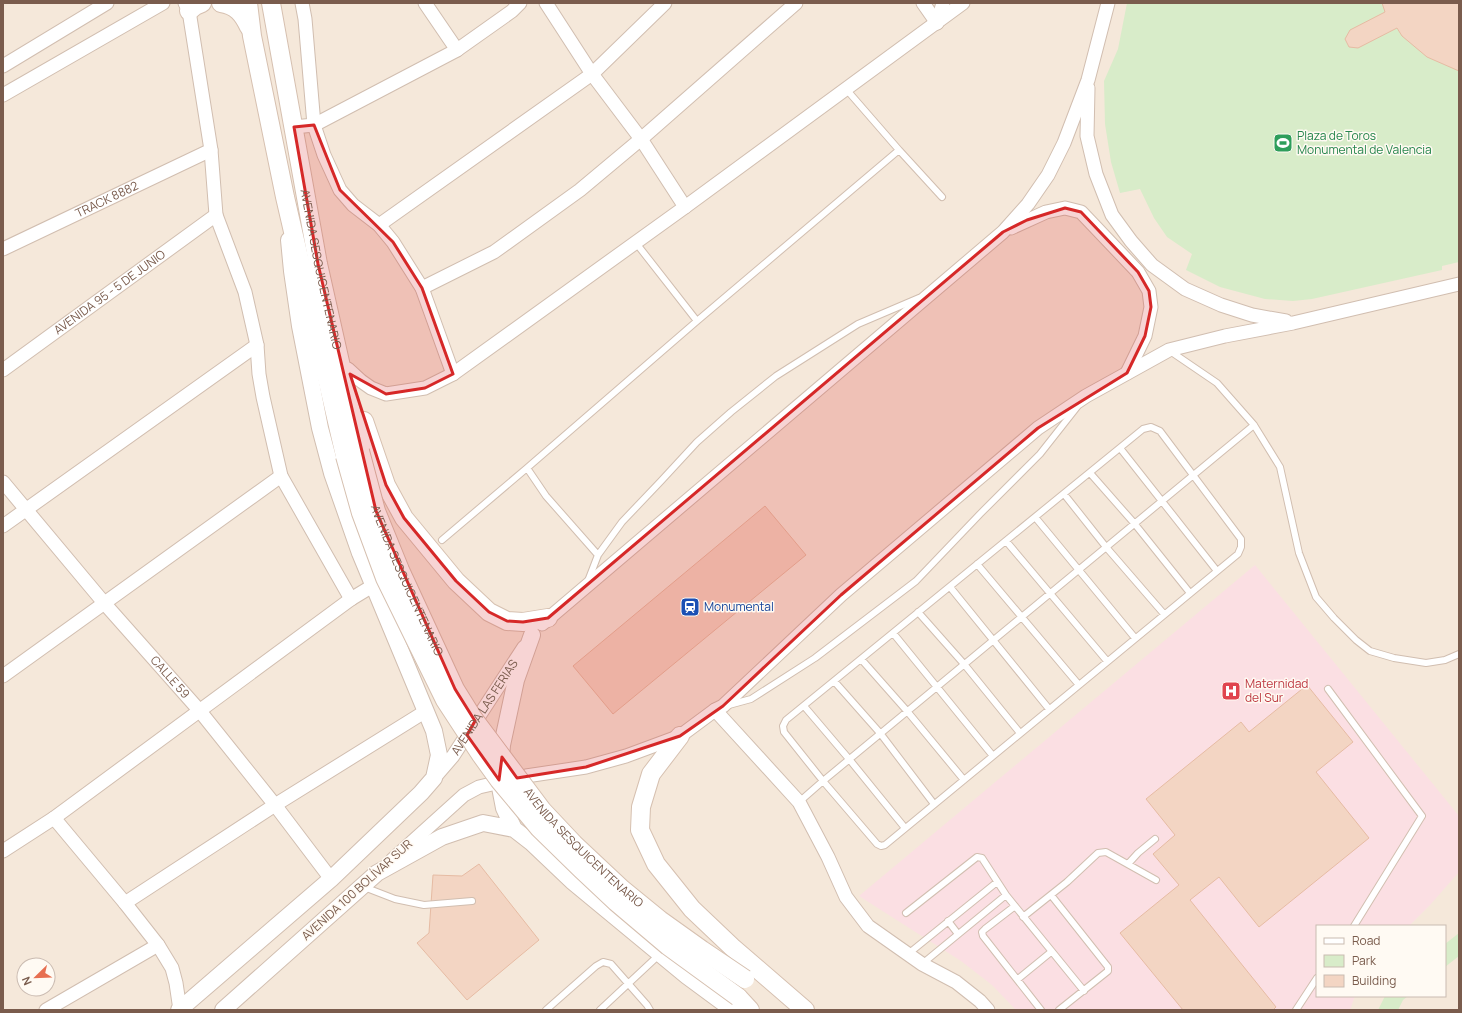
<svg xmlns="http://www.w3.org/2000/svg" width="1462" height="1013" viewBox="0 0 1462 1013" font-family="Manrope,sans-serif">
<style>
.residential{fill:#f5e8da;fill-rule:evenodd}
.medical{fill:#fbdfe3}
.green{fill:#d8ecc9}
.building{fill:#f3d5c3;stroke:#e6bba3}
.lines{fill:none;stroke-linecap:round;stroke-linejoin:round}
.service-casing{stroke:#d1beb0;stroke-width:8}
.minor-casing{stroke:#d1beb0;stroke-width:15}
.tertiary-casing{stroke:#d1beb0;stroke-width:18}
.secondary-casing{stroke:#d6c0b0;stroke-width:20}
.service{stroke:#fff;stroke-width:6}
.minor{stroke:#fff;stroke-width:13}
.tertiary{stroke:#fff;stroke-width:16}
.secondary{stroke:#fff;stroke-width:18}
.secondary-bridge-casing{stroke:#d6c0b0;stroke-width:20;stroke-linecap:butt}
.secondary-bridge{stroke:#fff;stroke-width:18}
.marked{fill:#d62828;fill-opacity:0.2;stroke:#d62828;stroke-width:3;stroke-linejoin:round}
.labels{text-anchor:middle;stroke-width:3;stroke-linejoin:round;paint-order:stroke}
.leisure-label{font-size:12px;fill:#27864d;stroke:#fffaf3;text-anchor:start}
.street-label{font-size:12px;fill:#7a5c4d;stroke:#fffaf3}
.transit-label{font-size:12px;fill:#164399;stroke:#fffaf3;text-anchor:start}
.health-label{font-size:12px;fill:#be3a42;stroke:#fffaf3;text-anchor:start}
</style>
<rect width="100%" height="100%" fill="#fdf6ec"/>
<!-- residential -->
<path class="residential" d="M 3,3 L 1459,3 L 1459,1010 L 3,1010 ZM 1317,926 L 1445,926 L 1445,996 L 1317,996 ZM 24,965 L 48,965 L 48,989 L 24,989 Z"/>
<!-- medical -->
<path class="medical" d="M 1255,565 L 1459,816 L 1459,872 L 1430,905 L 1409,926 L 1317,926 L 1317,996 L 1355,996 L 1350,1010 L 1016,1010 L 992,985 L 961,961 L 859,896 Z"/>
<!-- green -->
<path class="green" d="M 1127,3 L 1459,3 L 1459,262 L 1442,266 L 1442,270 L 1312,299 L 1293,301 L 1265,299 L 1220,287 L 1186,270 L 1192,254 L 1167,237 L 1154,218 L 1140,189 L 1120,193 L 1111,162 L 1105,124 L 1104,81 L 1118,49 Z
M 1459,933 L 1459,956 L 1445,967 L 1445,944 Z
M 1385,996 L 1408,996 L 1403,1000 L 1398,1010 L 1378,1010 Z"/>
<!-- building -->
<path class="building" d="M 1382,3 L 1459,3 L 1459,71 L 1427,57 L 1402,36 L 1397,28 L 1358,48 L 1349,47 L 1345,39 L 1350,30 L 1385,12 Z
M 765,506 L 806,555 L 613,714 L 573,666 Z
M 1307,685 L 1353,742 L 1316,772 L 1369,838 L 1259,927 L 1219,877 L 1190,900 L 1276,1007 L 1273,1010 L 1183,1010 L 1120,933 L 1179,885 L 1153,854 L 1175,835 L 1146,799 L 1241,722 L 1249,732 Z
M 479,864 L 539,940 L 467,1000 L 417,943 L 429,933 L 433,875 L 462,876 Z"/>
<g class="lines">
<defs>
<path id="service" d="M 846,89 L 899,150 L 942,197
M 636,243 L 697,321
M 1170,351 L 1217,383 L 1254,425 L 1280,467 L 1299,553 L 1316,597 L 1334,618 L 1356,640 L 1370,651 L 1394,658 L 1426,663 L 1445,660 L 1459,654
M 1151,427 L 1160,431 L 1241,539 L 1241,547 L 1238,554 L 885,845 L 881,846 L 877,844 L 823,781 L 784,732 L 783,726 L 786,720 L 1143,429 Z
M 1120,448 L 1217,571
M 1090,473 L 1134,523 L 1190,593
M 1064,494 L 1106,547 L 1164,614
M 1035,517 L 1135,638
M 442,540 L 527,468
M 1006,541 L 1107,661
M 598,555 L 546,496 L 527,468 L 697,321 L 899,150
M 977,564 L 1079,685
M 588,581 L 598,555 L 622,522 L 661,481 L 697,442 L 731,412 L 776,376 L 858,324 L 919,298
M 950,587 L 1049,709
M 918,612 L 964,664 L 1020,733
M 893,633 L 993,756
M 861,659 L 907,711 L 964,780
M 834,681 L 880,733 L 934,804
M 1328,689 L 1422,816 L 1354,926
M 729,705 L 751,699 L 815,658 L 916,581 L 980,514 L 1040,454 L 1077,407
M 804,706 L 849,759 L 905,828
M 799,802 L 823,781 L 1254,425
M 1128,864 L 1138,853 L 1155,839
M 364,887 L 395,899 L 424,905 L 472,901
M 1051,895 L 1108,967 L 1108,971 L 1059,1010
M 1015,906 L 985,929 L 982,932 L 983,936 L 1041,1010
M 906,913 L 977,857 L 982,858 L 1006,895 L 1084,991
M 1023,917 L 1067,882 L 1098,853 L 1106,852 L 1156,880
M 948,921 L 958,934
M 908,954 L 997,882
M 922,964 L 1006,895
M 1018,979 L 1051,952
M 546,1010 L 596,966 L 603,962 L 611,964 L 647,1005 L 650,1010
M 600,1010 L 660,954
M 1296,1010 L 1317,978"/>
<g id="minor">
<path d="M 185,3 L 189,11 L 211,150 L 216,215 L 245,292 L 257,345 L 259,374 L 263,397 L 281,476 L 351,599"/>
<path d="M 302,3 L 305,19 L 314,125 L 324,155 L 340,190 L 353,205 L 379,225 L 393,242 L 422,288 L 453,374"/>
<path d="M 425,3 L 457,50"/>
<path d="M 546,3 L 592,74 L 641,139 L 685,207"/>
<path d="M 923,3 L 937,23"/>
<path d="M 937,23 L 943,3"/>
<path d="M 3,66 L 107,3"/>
<path d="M 1088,88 L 1087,136 L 1096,174 L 1112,215 L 1131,241 L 1152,265 L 1185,289 L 1221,305 L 1252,315 L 1286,321"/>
<path d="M 3,95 L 163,3"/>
<path d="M 294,127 L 314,125 L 457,50 L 512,11 L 520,3"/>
<path d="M 379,225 L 592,74 L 665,3"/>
<path d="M 1011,228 L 1046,212 L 1065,208 L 1081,212 L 1138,272 L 1149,291 L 1151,307 L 1145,336 L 1127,373"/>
<path id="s1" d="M 3,249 L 211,150"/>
<path d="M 422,288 L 494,252 L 580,190 L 641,139 L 796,3"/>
<path d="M 348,369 L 361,381 L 371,388 L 386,394 L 425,388 L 453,374 L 685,207 L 963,3"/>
<path id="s2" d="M 3,370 L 216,215"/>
<path id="s3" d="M 3,482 L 105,604 L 199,710 L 275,805 L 331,879"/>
<path d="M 3,526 L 257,345"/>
<path d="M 542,624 L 1003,232 L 1028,204 L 1048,175 L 1064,143 L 1088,80 L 1108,3"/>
<path d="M 3,676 L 281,476"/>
<path d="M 715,710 L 799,802 L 828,857 L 846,897 L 868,926 L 922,964 L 956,982 L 980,1001 L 988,1010"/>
<path id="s4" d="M 434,778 L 453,756 L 524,647"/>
<path d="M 54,818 L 125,903 L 158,945 L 172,968 L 176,983 L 180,1010"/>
<path d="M 3,851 L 54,818 L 351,599 L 374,585"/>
<path d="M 392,860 L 464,795 L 479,787 L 526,776 L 586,767 L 626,756 L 680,736 L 715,710 L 723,706 L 841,595 L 1038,428 L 1086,396 L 1169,350 L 1225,336 L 1293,323 L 1459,284"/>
<path d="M 125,903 L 275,805 L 426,711"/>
<path d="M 46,1010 L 158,945"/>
</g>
<path id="tertiary" d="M 514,829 L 504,808 L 499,782 L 502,745 L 516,680 L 532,635
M 179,1010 L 331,879 L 421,793 L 434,778 L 439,755 L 434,731 L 360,553 L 332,473 L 320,428 L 300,326 L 292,271 L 289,240
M 223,1010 L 377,873 L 442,837 L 483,823 L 514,829 L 532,843 L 572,881 L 687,976 L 733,1010"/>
<g id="secondary">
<path d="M 221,3 C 236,5 243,14 249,27"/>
<path d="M 248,3 L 252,36 L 285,197 L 345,456"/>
<path id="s5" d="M 271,3 L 318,264 L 360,451"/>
<path d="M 189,11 L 195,6 L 202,3"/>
<path d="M 364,421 L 386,485 L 404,518 L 456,581 L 489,612 L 507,621 L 523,622 L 548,618"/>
<path d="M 680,736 L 651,774 L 641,807 L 640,830 L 656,864 L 692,909 L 732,947 L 805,1010"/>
<path d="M 738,997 L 750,1010"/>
</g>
</defs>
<!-- service casing -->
<use href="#service" class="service-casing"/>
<!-- minor casing -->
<use href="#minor" class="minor-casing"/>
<!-- tertiary casing -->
<use href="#tertiary" class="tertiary-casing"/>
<!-- secondary casing -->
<use href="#secondary" class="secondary-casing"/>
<!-- service -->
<use href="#service" class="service"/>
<!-- minor -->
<use href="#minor" class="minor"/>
<!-- tertiary -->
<use href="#tertiary" class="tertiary"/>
<!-- secondary -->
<use href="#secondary" class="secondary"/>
<defs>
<g id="secondary-bridge">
<path id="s6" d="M 360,451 L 376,511 L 400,570 L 455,689 L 473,718 L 542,810 L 574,844 L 622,889 L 660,920 L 702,950 L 745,979"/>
<path d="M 345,456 L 361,513 L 385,578 L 445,700 L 481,755 L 499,780 L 539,828 L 581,869 L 616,902 L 668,946 L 738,997"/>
</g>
</defs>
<!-- secondary-bridge casing -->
<use href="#secondary-bridge" class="secondary-bridge-casing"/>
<!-- secondary-bridge -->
<use href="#secondary-bridge" class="secondary-bridge"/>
</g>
<!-- marked area -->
<path class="marked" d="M 314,125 L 340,190 L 393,242 L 422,288 L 453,374 L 425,388 L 386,394 L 350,374 L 386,485 L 404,518 L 456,581 L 489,612 L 507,621 L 523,622 L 548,618 L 1003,232 L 1027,220 L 1065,208 L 1081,212 L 1138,272 L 1149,291 L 1151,307 L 1145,336 L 1127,373 L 1038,428 L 841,595 L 723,706 L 680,736 L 586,767 L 517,778 L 502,757 L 499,780 L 467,735 L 475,721 L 455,689 L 376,511 L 318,264 L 294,127 Z"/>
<!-- icons -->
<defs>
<symbol id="stadium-square" viewBox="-11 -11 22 22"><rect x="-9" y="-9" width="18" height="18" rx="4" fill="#2e9e5b" stroke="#fffaf3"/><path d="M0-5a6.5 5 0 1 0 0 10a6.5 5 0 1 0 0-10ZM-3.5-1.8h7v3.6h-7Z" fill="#fff"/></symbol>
<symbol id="station-square" viewBox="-11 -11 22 22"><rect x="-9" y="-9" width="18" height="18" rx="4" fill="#1a4fb4" stroke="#fffaf3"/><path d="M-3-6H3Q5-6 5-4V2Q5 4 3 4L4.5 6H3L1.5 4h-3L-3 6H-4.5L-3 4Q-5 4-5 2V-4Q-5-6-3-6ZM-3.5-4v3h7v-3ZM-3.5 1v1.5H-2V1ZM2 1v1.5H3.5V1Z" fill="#fff"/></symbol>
<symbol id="hospital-square" viewBox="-11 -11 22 22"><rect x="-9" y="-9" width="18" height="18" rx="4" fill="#e0444e" stroke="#fffaf3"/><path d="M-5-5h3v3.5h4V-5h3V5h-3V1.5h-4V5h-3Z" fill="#fff"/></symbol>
</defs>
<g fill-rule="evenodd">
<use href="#stadium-square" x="1272" y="132" width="22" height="22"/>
<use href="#station-square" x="679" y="596" width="22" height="22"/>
<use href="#hospital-square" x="1220" y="680" width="22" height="22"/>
</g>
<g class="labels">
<!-- leisure labels -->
<g class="leisure-label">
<text x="1297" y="140">Plaza de Toros<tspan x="1297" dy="14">Monumental de Valencia</tspan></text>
</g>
<!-- street labels -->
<g class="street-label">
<text dy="4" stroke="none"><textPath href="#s1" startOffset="115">TRACK 8882</textPath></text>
<text dy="4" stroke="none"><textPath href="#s5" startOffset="271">AVENIDA SESQUICENTENARIO</textPath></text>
<text dy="4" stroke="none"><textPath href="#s2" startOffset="132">AVENIDA 95 - 5 DE JUNIO</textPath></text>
<text dy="4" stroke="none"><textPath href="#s6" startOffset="138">AVENIDA SESQUICENTENARIO</textPath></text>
<text dy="4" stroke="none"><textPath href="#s3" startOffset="257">CALLE 59</textPath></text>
<text dy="4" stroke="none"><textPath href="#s4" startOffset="87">AVENIDA LAS FERIAS</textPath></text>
<text dy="4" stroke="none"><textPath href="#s6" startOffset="462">AVENIDA SESQUICENTENARIO</textPath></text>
<text transform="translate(357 890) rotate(-42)" y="4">AVENIDA 100 BOLÍVAR SUR</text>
</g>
<!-- transit labels -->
<g class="transit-label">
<text x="704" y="611">Monumental</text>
</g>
<!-- health labels -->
<g class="health-label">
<text x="1245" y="688">Maternidad<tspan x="1245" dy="14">del Sur</tspan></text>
</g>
</g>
<!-- border -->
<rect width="1462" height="1013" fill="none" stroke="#7a5c4d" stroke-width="8"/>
<!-- legend -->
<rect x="1316" y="925" width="130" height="72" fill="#fffaf3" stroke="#cabbb1"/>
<rect x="1324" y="938" width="20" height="6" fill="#ffffff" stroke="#cabbb1"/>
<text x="1352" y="945" font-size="12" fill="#7a5c4d">Road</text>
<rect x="1324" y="955" width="20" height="12" fill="#d8ecc9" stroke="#cabbb1"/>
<text x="1352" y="965" font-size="12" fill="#7a5c4d">Park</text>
<rect x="1324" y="975" width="20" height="12" fill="#f3d5c3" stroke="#cabbb1"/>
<text x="1352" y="985" font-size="12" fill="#7a5c4d">Building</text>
<!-- north arrow -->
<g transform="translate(36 977) rotate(247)"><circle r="19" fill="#fffaf3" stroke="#cabbb1"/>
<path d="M0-3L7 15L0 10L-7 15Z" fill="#e76f51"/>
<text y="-6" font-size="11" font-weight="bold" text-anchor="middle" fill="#7a5c4d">N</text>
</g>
</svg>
